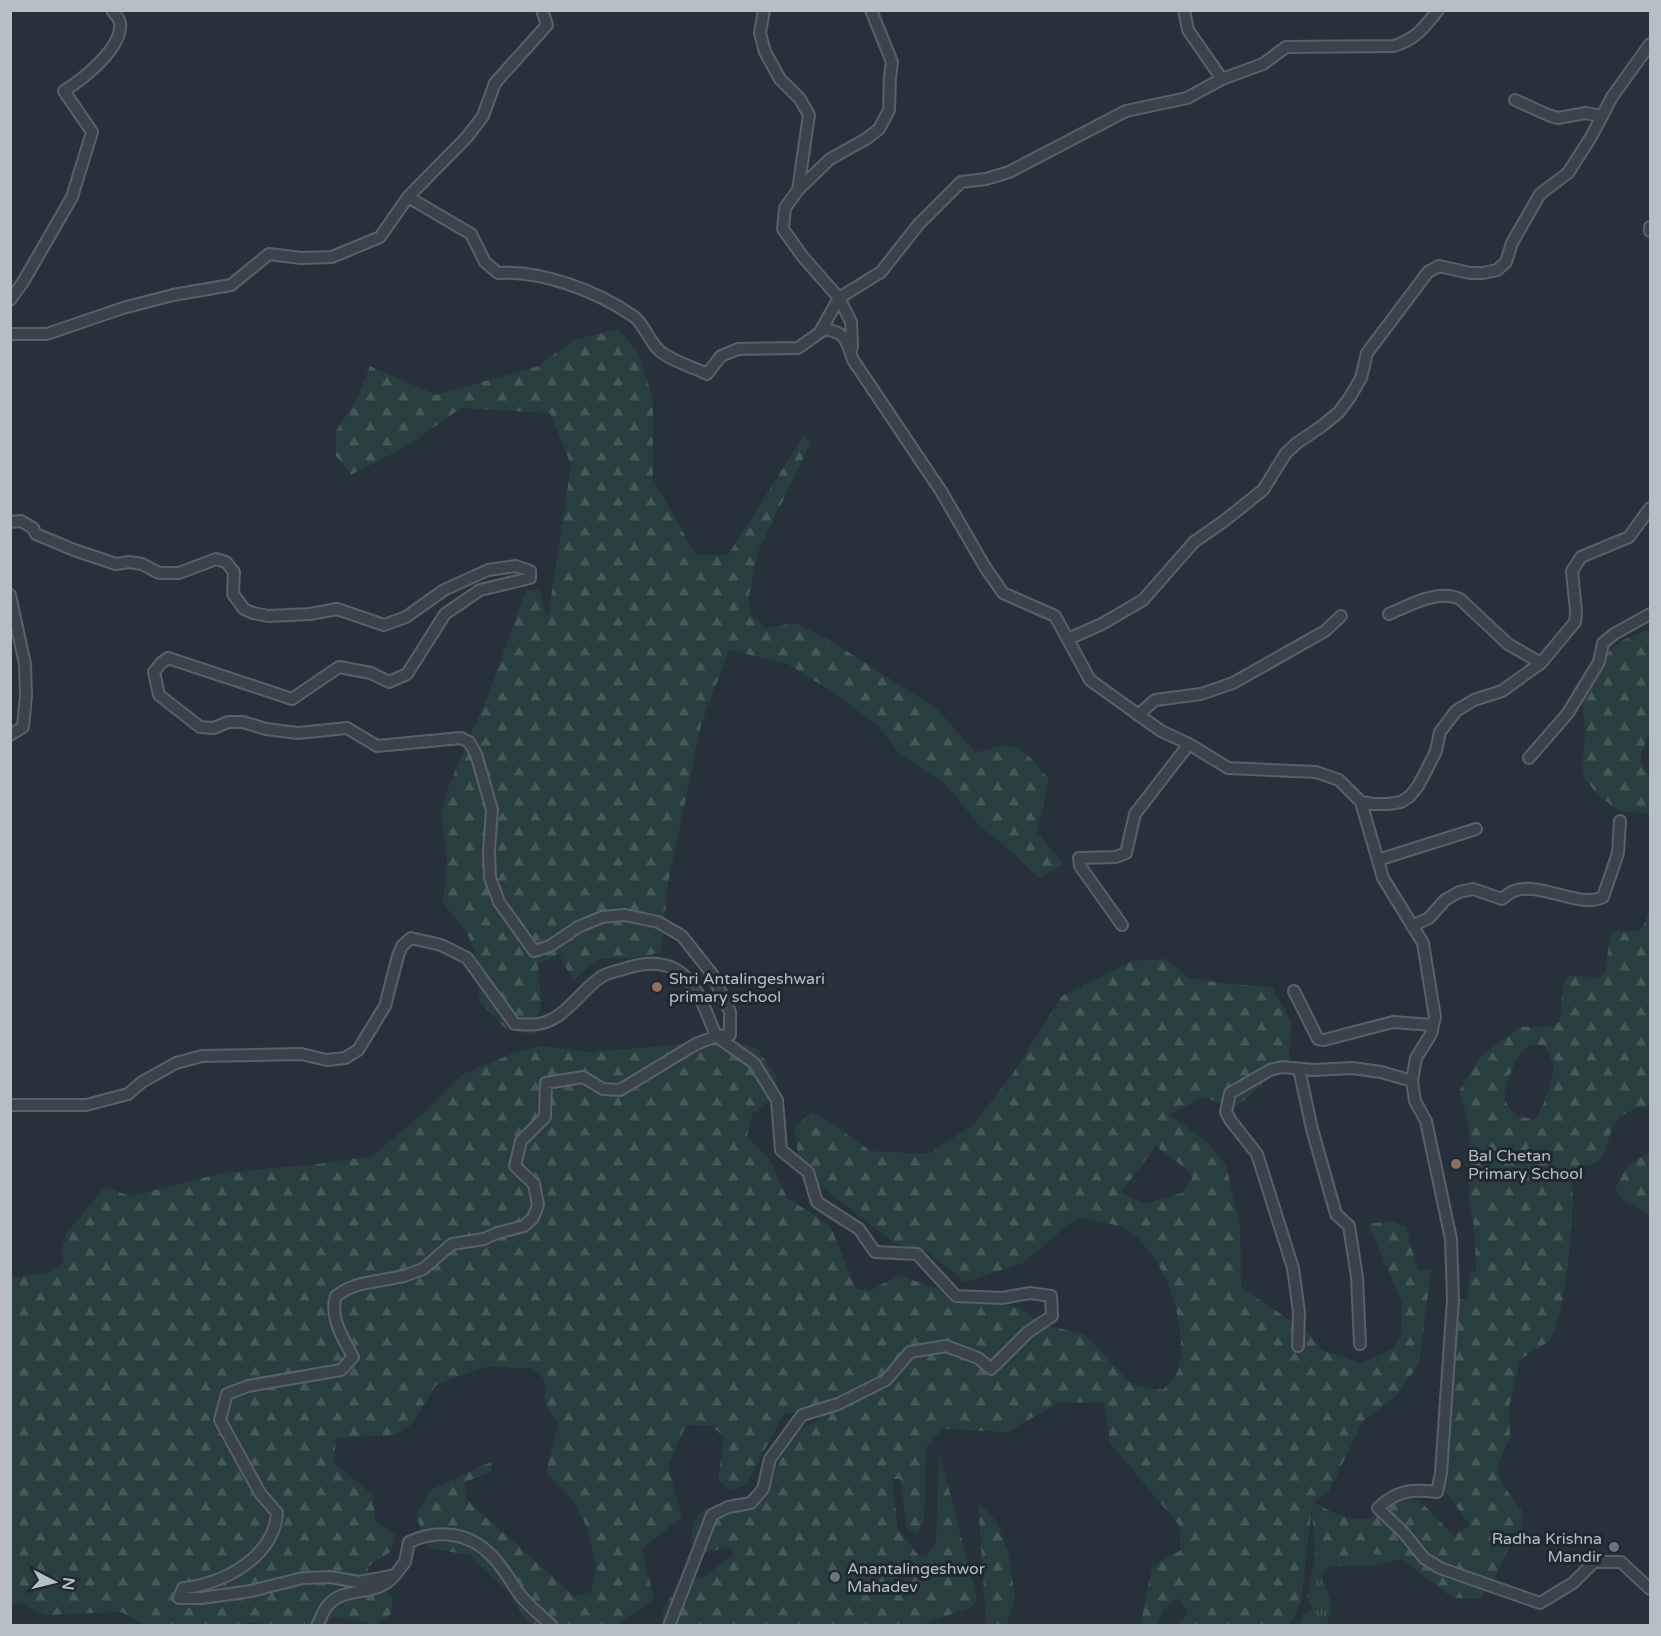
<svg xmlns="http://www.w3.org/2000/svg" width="1661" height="1636" viewBox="0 0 1661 1636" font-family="'Varela Round',sans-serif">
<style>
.grass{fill:url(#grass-tufts)}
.forest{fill:url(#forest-firs);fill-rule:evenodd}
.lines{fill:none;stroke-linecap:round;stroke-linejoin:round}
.minor-casing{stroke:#58616a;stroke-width:14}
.minor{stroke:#3a434c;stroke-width:10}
.education-dot{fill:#8d6e63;stroke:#1f2831;stroke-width:2}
.worship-dot{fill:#6b7280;stroke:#1f2831;stroke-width:2}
.labels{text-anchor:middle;stroke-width:6;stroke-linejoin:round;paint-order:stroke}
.poi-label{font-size:16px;fill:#b6bec7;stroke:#1f2831;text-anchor:start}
</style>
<defs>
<pattern id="grass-tufts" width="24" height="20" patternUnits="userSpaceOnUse" patternTransform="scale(1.5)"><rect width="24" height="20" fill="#293e3e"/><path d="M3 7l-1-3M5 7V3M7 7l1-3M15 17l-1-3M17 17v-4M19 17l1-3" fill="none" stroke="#465858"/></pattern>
<pattern id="forest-firs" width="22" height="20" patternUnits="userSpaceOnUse" patternTransform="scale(1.5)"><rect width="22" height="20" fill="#293e3e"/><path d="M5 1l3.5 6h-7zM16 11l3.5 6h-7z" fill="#465858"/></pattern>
</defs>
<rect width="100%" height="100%" fill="#26313c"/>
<!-- grass -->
<path class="grass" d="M 1370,1553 L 1403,1559 L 1371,1566 L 1332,1566 L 1325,1570 L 1322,1578 C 1329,1598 1337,1604 1326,1625 L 1299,1626 L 1304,1614 L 1312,1608 L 1307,1596 L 1315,1559 L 1333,1560 Z"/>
<!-- forest -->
<path class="forest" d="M 618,329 L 638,353 L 653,397 L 653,479 L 696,555 L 728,555 L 804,435 L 811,442 L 757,554 L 748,601 L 752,616 L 765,628 L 795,623 L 831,641 L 937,709 L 976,753 C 1019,737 1021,748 1049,779 L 1037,832 L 1063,864 L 1039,878 L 1013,853 L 980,826 L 946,785 L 901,755 L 877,725 L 834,693 L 788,664 L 729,650 L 701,725 L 668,884 L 661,952 L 641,957 L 599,959 L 573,981 L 559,954 L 538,964 L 541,1001 L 535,1035 L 506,1029 L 480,1002 L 475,951 L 468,935 L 443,903 L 447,857 L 441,813 L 448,788 L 488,695 L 526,590 L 539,590 L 548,618 L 571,465 L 550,413 L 461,408 L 409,445 L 351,475 L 336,456 L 336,431 L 358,397 L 370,366 L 436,395 L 536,367 L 574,340 Z
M 1650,629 L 1650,735 C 1641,749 1635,765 1650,775 L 1650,818 L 1649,814 L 1619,811 L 1598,795 L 1585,779 L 1582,770 L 1585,734 L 1582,699 L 1603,658 L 1609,651 L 1623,640 Z
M 1650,907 L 1650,1107 L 1643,1107 L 1634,1109 L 1619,1117 L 1611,1132 L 1603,1156 L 1598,1162 L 1581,1168 L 1572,1182 L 1573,1203 L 1568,1265 L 1560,1314 L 1550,1341 L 1522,1358 L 1519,1365 L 1509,1407 L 1510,1438 L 1499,1461 L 1498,1470 L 1503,1485 L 1523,1513 L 1521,1528 L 1508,1549 L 1494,1579 L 1480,1599 L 1456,1598 L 1447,1594 L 1402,1559 L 1370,1553 L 1333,1560 L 1315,1559 L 1312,1507 L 1301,1602 L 1290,1625 L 1178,1625 L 1188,1613 L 1178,1598 L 1164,1609 L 1157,1625 L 1143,1625 L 1141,1623 L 1152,1566 L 1181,1550 L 1179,1525 L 1110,1443 L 1104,1402 L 1058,1403 L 1007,1432 L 942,1429 L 926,1448 L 924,1520 L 917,1535 L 907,1528 L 900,1479 L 892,1479 L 898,1529 L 919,1556 L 927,1555 L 936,1541 L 939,1451 L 977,1598 L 972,1607 L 920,1625 L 662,1625 L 663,1611 L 679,1581 L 705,1576 L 733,1555 L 731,1547 L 706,1552 L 691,1543 L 693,1520 L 706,1509 L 747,1507 L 772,1479 L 793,1432 L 821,1420 L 810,1409 L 784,1414 L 746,1484 L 730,1490 L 718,1480 L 724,1437 L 712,1426 L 686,1425 L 668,1465 L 682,1517 L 642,1549 L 654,1599 L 621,1622 L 619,1625 L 532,1625 L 528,1622 L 509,1593 L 470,1555 L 428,1548 L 416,1515 L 430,1490 L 493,1461 L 491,1472 L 465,1482 L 466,1499 L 574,1596 L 591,1592 L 596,1568 L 587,1527 L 570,1497 L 546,1473 L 558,1425 L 546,1404 L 544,1379 L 532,1368 L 484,1367 L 436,1385 L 412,1424 L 395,1435 L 336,1438 L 334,1463 L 373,1495 L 375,1521 L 395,1535 L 390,1552 L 367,1567 L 373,1582 L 393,1597 L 391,1614 L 376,1624 L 334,1617 L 326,1625 L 273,1625 L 250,1622 L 235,1626 L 148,1626 L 121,1612 L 46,1615 L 33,1610 L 24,1603 L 11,1604 L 10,1278 L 50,1272 L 65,1262 L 61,1254 L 66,1234 L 105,1187 L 130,1196 L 222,1173 L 317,1164 L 372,1156 L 426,1111 L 463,1074 L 514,1053 L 540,1046 L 591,1052 L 732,1040 L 757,1049 L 777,1077 L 775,1095 L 752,1114 L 747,1136 L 769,1159 L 787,1198 L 830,1225 L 856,1289 L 871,1290 L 900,1275 L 955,1296 L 1022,1308 L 1039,1323 L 1085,1335 L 1133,1385 L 1163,1390 C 1168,1384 1177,1376 1179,1368 C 1188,1323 1166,1257 1128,1230 C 1118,1224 1092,1221 1079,1218 L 1070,1223 L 1023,1263 L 965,1282 L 927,1252 L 896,1244 L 819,1185 L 798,1154 L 794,1127 L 812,1112 L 829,1121 L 870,1151 L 928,1154 L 973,1125 L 1012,1075 L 1062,996 L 1132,961 L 1165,959 L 1189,978 L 1228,984 L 1272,987 L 1291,1022 L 1289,1060 L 1235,1108 L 1204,1097 L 1169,1115 L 1204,1139 L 1226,1165 L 1240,1226 L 1241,1287 L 1307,1332 L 1321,1350 L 1361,1363 L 1392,1349 L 1401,1334 L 1402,1302 L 1368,1224 L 1391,1221 L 1406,1227 L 1418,1271 L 1431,1270 L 1419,1364 L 1397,1395 L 1363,1421 L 1329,1491 L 1313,1502 C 1334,1513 1352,1526 1377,1515 C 1386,1510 1395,1501 1404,1495 L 1421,1502 L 1454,1536 L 1470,1525 L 1443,1488 L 1436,1450 L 1448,1299 L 1468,1300 L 1469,1271 L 1476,1271 L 1475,1235 L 1469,1197 L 1469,1128 L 1459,1091 L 1481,1056 L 1520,1027 L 1553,1026 L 1560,1021 L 1563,985 L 1568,976 L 1598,977 L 1605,973 C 1608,960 1607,945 1612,932 L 1638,931 L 1644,925 ZM 1535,1045 L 1544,1045 C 1546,1051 1551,1057 1553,1063 C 1556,1075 1543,1109 1535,1119 L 1519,1117 C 1512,1112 1506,1106 1505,1097 C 1503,1085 1517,1055 1526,1048 C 1528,1046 1533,1045 1535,1045 ZM 1156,1146 L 1190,1172 L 1192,1179 L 1182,1193 L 1144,1204 L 1121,1192 Z
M 1650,1151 L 1650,1217 C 1640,1205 1622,1205 1615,1190 L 1627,1166 Z
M 978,1502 L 996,1521 L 1009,1554 L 1015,1599 L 1006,1625 L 982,1625 L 986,1622 Z"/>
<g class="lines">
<defs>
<path id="minor" d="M 764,10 L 760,33 L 765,52 L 780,79 L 800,99 L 809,115 L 798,190
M 1184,10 L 1188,30 L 1222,79
M 1515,100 L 1548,115 L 1558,118 L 1586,113 L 1600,116
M 408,197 L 471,234 L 485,262 L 498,273 C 541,270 597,291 633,316 C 645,324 649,343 661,352 C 674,362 693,367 707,374 L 721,356 L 738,349 L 798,348 L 825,329 C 847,333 846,341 853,360 L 941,491 L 985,567 L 1003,593 L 1055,616 L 1090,680 L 1161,731 L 1189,744 L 1228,768 L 1316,772 L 1339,780 L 1361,802 L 1383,878 L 1423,943 L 1435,1017 L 1431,1034 L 1416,1058 L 1412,1081 L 1415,1101 L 1426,1121 L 1451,1239 L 1453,1299 L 1441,1473 L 1437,1492 C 1412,1489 1397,1490 1378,1508 L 1404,1533 L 1424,1558 L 1440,1568 L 1540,1603 L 1573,1583 L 1594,1562 L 1621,1562 L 1650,1589
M 1650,227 L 1650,231
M 10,300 L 23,282 L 72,197 L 92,132 L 64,91 C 83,79 123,48 120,23 C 119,18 115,14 112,10
M 820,332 L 839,298 L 881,272 L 918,225 L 961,182 L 986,179 L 1009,172 L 1126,111 L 1187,98 L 1222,79 L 1263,64 L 1286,47 L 1394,46 C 1417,38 1423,29 1438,10
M 10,334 L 47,334 L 123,308 L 173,295 L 231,285 L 269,254 L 301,258 L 332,257 L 380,237 L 408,197 L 467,137 L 483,116 L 495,83 L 547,25 L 542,10
M 852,347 L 851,322 L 839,298 L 803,257 L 783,229 L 785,208 L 798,190 L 830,159 L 866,139 L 879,129 L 889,110 L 890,77 L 892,62 L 871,10
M 10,522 L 21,521 L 33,528 L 36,534 L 74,550 L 116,564 L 129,562 L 142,564 L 159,573 L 179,573 L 216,559 L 226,562 L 234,572 L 233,594 L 244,609 L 253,613 L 268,616 L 310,614 L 337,609 L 384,625 L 406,617 L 444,590 L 488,570 L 516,566 L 530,571 L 530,578 L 480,590 L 445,614 L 407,674 L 389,682 L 371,673 L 339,667 L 292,699 L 168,658 L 161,663 L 154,672 L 159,695 L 200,727 L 214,728 L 228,722 L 243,722 L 266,729 L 298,733 L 347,728 L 377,746 L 461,738 L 469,742 L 476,754 L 492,810 L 489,851 L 490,878 L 499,902 L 534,951 L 550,946 L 578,927 L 602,917 L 625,915 L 658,922 L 682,936 L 712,974 L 730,1012 L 730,1035 L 716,1036 C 698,991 686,950 627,968 C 619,971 608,972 601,977 C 580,991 565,1020 538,1024 C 531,1025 523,1024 515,1024 L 467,958 L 441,945 L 411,938 L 402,946 L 398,956 L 385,1006 L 358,1050 L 345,1058 L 327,1060 L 301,1054 L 202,1056 L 176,1063 L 142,1082 L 128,1094 L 86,1105 L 10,1105
M 10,595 L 25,664 L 26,696 L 23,727 L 10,735
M 1389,614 C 1410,605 1438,589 1460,599 L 1508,644 L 1541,663
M 1068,639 L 1102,624 L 1143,600 L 1194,542 L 1224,521 L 1263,490 L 1286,453 L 1297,443 L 1322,426 L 1339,412 L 1350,397 L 1361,378 L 1367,353 L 1428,272 L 1439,266 L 1470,273 L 1483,273 L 1497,270 L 1506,262 L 1512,243 L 1540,194 L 1568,173 L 1591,137 L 1612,97 L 1650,44
M 1138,715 L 1155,700 L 1201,694 L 1233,683 L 1325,631 L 1341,616
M 1529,758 L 1568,713 L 1599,662 L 1603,643 L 1614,634 L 1650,614
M 1361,802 L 1373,804 L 1388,804 L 1401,802 L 1410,796 L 1418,786 L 1426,771 L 1436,751 L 1440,732 L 1456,711 L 1474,700 L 1502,691 L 1541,663 L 1575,622 L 1576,611 L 1572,571 L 1581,557 L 1629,537 L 1650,508
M 1378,860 L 1476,829
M 1122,925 L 1080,866 L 1079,858 L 1116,857 L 1126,853 L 1135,814 L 1189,744
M 1412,926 L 1429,918 L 1445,900 L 1459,892 L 1473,889 L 1502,899 C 1506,896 1510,892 1514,891 C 1540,881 1580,909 1603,897 L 1618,853 L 1620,821
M 1294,991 L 1318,1039 L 1324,1040 L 1393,1022 L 1433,1025
M 1299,1069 L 1312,1129 L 1336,1214 L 1349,1226 L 1357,1277 L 1360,1344
M 1298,1346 L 1299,1312 L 1293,1268 L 1257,1154 L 1231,1121 L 1226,1112 L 1230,1093 L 1270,1070 L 1282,1067 L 1314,1070 L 1352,1068 L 1381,1072 L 1412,1081
M 395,1575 L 405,1562 L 409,1542 C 438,1529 469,1532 491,1555 C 503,1566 511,1583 521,1596 C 530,1607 542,1616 552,1626
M 317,1626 C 321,1619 323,1610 328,1605 C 347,1584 375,1599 395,1575 L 359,1582 L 330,1577 L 303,1578 L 251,1591 L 202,1598 L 179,1598 L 183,1588 C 222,1585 274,1557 277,1513 L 260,1493 L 220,1420 L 227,1394 L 248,1386 L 341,1370 L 353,1357 C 343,1338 329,1317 336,1296 L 347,1289 L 361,1284 L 404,1276 L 423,1269 L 452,1244 L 484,1239 L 497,1233 L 524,1226 L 533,1218 L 538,1205 L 534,1184 L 515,1166 L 521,1141 L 545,1117 L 546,1083 L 583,1077 L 603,1089 L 620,1090 L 696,1044 L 716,1036 L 754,1063 L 777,1100 L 781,1150 L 808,1172 L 817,1202 L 859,1229 L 875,1252 L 917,1254 L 956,1296 L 1002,1298 L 1030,1293 L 1051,1296 L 1052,1316 L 1028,1332 L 991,1369 L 978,1358 L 946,1346 L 910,1352 L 886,1380 L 838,1404 L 802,1415 L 770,1459 L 763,1489 L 751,1503 L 728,1507 L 712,1515 L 669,1626"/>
</defs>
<!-- minor casing -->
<use href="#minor" class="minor-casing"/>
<!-- minor -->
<use href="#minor" class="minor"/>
</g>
<!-- markers -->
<g class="education-dot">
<circle cx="657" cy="987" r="6"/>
<circle cx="1456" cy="1164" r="6"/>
</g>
<g class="worship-dot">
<circle cx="1614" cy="1547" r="6"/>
<circle cx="835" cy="1577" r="6"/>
</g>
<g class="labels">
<!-- poi labels -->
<g class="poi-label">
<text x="669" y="984">Shri Antalingeshwari<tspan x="669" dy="18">primary school</tspan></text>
<text x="1468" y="1161">Bal Chetan<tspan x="1468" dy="18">Primary School</tspan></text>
<text x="1602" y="1544" text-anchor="end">Radha Krishna<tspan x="1602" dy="18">Mandir</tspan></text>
<text x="847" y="1574">Anantalingeshwor<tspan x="847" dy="18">Mahadev</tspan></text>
</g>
</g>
<!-- border -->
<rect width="1661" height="1636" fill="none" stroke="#b6bec7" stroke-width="24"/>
<!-- north arrow -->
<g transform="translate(54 1582) rotate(97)" stroke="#1f2831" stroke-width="4.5" paint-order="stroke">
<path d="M0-4.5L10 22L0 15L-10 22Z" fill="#b6bec7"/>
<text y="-9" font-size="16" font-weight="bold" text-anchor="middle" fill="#b6bec7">N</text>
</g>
</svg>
